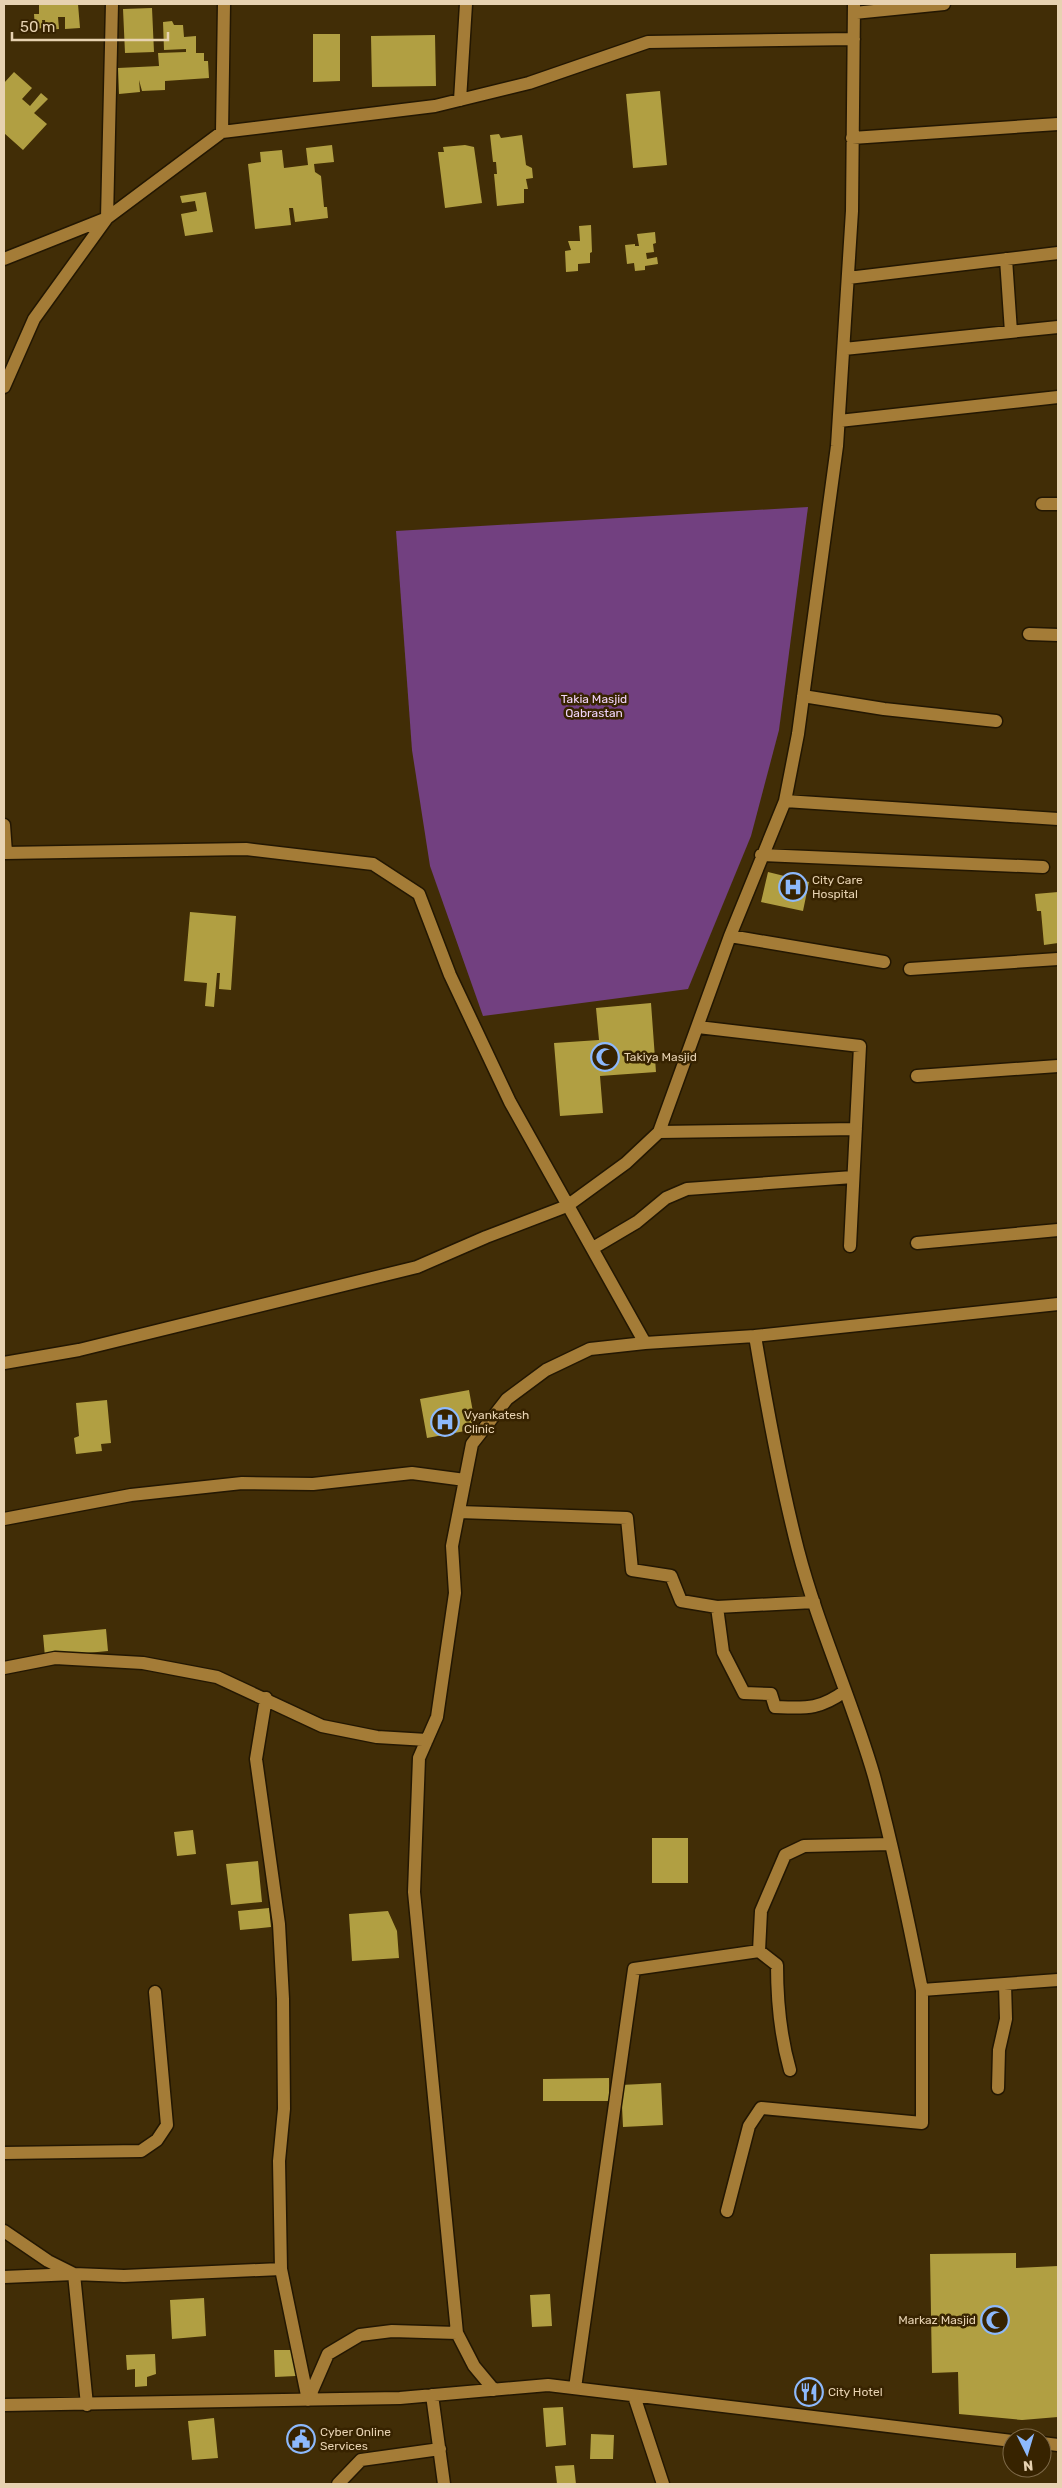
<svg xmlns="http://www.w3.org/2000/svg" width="1062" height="2488" viewBox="0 0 1062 2488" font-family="Rubik,sans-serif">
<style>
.green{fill:#724080}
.building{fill:#b19f42}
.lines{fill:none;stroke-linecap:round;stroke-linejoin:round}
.minor-casing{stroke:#231702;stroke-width:15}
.minor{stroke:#a47c37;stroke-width:12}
.labels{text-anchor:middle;stroke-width:5;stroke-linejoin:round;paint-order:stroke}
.park-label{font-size:12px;fill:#f1d4f9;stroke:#372300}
.poi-label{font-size:12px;fill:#e7d2b1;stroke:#372300;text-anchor:start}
</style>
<rect width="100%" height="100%" fill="#412d06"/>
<!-- green -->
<path class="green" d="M 808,507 L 779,730 L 751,836 L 688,989 L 483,1016 L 430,866 L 412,750 L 396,531 Z"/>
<!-- building -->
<path class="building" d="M 39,4 L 78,4 L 80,28 L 65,29 L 65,17 L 58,17 L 59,29 L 46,30 L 45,20 L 42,20 L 43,28 L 35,29 L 34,14 L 39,14 Z
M 152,8 L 154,52 L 125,53 L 123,9 Z
M 172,21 L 174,25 L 183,25 L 184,37 L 196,36 L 196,53 L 204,53 L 204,61 L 208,61 L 209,78 L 165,81 L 165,90 L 142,91 L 139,80 L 140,92 L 119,94 L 118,68 L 159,66 L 158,53 L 186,52 L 186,49 L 164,50 L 163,22 Z
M 313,34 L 340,34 L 340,81 L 313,82 Z
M 435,35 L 436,86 L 372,87 L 371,36 Z
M 14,72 L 32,88 L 22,99 L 30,106 L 41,93 L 48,99 L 34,113 L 47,124 L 23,150 L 4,133 L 4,83 Z
M 660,91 L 667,165 L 633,168 L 626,94 Z
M 499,134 L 501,138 L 522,135 L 526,165 L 532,168 L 533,178 L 526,179 L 528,189 L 524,189 L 524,203 L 497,206 L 494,174 L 497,174 L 496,162 L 493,162 L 490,135 Z
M 332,145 L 334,162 L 314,164 L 315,172 L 321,176 L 324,207 L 327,207 L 328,218 L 295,222 L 293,208 L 289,208 L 291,225 L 255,229 L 248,164 L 261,162 L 260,152 L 282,150 L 284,168 L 308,165 L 306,148 Z
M 465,145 L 474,147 L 482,203 L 445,208 L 438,152 L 444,152 L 443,147 Z
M 206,192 L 213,232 L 185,236 L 181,214 L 197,211 L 195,201 L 182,203 L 180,196 Z
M 591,225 L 592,252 L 590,253 L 590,263 L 578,264 L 578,271 L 566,272 L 565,251 L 571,250 L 568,241 L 580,241 L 579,226 Z
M 655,232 L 656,243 L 653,244 L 654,252 L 646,253 L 647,259 L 657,257 L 658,264 L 645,266 L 645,270 L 635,271 L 634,263 L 627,264 L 625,245 L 635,244 L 635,246 L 639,246 L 637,234 Z
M 768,872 L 809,882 L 803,911 L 761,902 Z
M 1058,892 L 1058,943 L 1044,945 L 1041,911 L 1037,911 L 1035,894 Z
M 190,912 L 236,916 L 231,990 L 219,989 L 220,973 L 217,973 L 214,1007 L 205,1006 L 207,983 L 184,981 Z
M 651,1003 L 656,1072 L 600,1076 L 603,1113 L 560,1116 L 554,1043 L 599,1040 L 596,1008 Z
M 469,1390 L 476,1429 L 427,1438 L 420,1399 Z
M 107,1400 L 111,1443 L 101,1444 L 102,1451 L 76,1454 L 74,1438 L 79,1436 L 76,1403 Z
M 106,1629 L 108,1651 L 45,1657 L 43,1635 Z
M 193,1830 L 196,1854 L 177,1856 L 174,1832 Z
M 652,1838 L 688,1838 L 688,1883 L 652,1883 Z
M 258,1861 L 262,1902 L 231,1905 L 226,1864 Z
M 269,1908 L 271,1927 L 240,1930 L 238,1911 Z
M 388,1911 L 397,1931 L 399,1958 L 352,1961 L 349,1914 Z
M 609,2078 L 609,2101 L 543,2101 L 543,2079 Z
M 661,2083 L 663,2125 L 623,2127 L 621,2085 Z
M 1016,2253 L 1016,2268 L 1058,2266 L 1058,2417 L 1022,2420 L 959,2414 L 958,2372 L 932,2373 L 930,2254 Z
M 550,2294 L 552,2326 L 532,2327 L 530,2295 Z
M 204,2298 L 206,2336 L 172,2339 L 170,2300 Z
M 274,2350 L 295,2350 L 296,2376 L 275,2377 Z
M 155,2354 L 156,2374 L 147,2377 L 147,2386 L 135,2387 L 135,2369 L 127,2370 L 126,2355 Z
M 563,2407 L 566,2445 L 546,2447 L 543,2408 Z
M 214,2418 L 218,2458 L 192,2460 L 188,2421 Z
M 591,2434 L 614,2435 L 613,2459 L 590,2459 Z
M 574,2465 L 576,2484 L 557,2484 L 555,2466 Z"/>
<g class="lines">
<defs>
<path id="minor" d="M 854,13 L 944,4
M 460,100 L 466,4
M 222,132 L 224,4
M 852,138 L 1058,124
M 4,259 L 107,218 L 112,4
M 1006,259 L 1011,332
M 848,278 L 1058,253
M 844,349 L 1058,327
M 4,387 L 34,319 L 107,218 L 222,132 L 435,106 L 529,83 L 648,42 L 854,39
M 839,421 L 1058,397
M 1042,504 L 1058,504
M 1029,634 L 1058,635
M 803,696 L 884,709 L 996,721
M 785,801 L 1058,819
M 4,825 L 6,853
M 4,853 L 246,849 L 373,864 L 419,894 L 450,975 L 510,1102 L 645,1343
M 761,855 L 1043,867
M 730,936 L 884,962
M 910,969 L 1058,959
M 698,1027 L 860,1046 L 850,1246
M 917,1076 L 1058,1066
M 659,1132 L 856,1129
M 917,1243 L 1058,1230
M 593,1248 L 637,1222 L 666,1198 L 687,1189 L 853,1177
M 755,1336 C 767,1408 780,1480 798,1550 C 818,1627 852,1700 874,1776 C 893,1847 908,1918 922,1990 L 1058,1980
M 4,1363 L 79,1350 L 417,1267 L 486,1237 L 567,1206 L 626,1163 L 659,1132 L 730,936 L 785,801 L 798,734 L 837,446 L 852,211 L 854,4
M 459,1512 L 627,1518 L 632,1570 L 671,1576 L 681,1601 L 717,1607 L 723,1652 L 744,1693 L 771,1694 L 775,1707 C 806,1708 819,1710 845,1691
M 4,1519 L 131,1495 L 242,1483 L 313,1484 L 412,1473 L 465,1480
M 717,1607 L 814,1602
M 4,1668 L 55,1658 L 143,1663 L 217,1677 L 322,1726 L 377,1737 L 427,1740
M 266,1698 L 256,1759 L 279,1924 L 283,1999 L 284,2109 L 279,2161 L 281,2269 L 308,2400
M 790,2070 C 780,2035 777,2002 777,1965 L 759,1951 L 761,1911 L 785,1855 L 804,1846 L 891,1844
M 998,2088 L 999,2050 L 1006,2019 L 1005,1984
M 4,2153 L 141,2151 L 157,2140 L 167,2125 L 155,1992
M 727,2211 L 749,2126 L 761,2108 L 922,2123 L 922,1990
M 4,2231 L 48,2261 L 74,2274 L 87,2405
M 4,2277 L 74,2274 L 124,2276 L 281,2269
M 457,2333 L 474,2366 L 494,2390
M 575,2388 L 634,1969 L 759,1951
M 432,2395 L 444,2484
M 634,2396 L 663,2484
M 308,2400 L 328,2354 L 360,2335 L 392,2331 L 457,2333 L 414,1892 L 419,1758 L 437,1717 L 455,1593 L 452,1546 L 472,1444 L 507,1399 L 546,1370 L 590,1349 L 645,1343 L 755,1336 L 1058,1304
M 4,2405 L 400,2398 L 548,2385 L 1012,2441
M 1042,2443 L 1058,2445
M 338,2484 L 361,2460 L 440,2449"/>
</defs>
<!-- minor casing -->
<use href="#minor" class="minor-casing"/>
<!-- minor -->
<use href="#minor" class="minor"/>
</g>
<!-- icons -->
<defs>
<symbol id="hospital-ring" viewBox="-11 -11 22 22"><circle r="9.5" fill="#372300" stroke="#8db9fc" stroke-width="1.5"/><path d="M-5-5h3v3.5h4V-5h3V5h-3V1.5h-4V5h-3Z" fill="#8db9fc"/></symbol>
<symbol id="mosque-ring" viewBox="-11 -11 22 22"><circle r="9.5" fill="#372300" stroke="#8db9fc" stroke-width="1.5"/><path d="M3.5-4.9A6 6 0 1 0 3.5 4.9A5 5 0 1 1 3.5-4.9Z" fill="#8db9fc"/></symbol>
<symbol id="restaurant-ring" viewBox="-11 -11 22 22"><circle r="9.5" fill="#372300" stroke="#8db9fc" stroke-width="1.5"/><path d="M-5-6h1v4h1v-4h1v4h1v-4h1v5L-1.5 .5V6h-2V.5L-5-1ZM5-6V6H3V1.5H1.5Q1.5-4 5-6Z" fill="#8db9fc"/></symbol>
<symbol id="civic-ring" viewBox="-11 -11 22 22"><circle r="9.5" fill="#372300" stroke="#8db9fc" stroke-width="1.5"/><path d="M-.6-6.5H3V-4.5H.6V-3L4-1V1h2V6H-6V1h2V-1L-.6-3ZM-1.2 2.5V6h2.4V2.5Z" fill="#8db9fc"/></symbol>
</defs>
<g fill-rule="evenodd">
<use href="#hospital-ring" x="777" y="871" width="32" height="32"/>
<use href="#mosque-ring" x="589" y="1041" width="32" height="32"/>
<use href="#hospital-ring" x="429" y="1406" width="32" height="32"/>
<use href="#mosque-ring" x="979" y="2304" width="32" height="32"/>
<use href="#restaurant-ring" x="793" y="2376" width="32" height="32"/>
<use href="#civic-ring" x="285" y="2423" width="32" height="32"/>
</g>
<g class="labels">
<!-- park labels -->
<g class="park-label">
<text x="594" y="703">Takia Masjid<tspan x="594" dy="14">Qabrastan</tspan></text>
</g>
<!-- poi labels -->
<g class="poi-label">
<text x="812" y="884">City Care<tspan x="812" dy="14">Hospital</tspan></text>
<text x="624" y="1061">Takiya Masjid</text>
<text x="464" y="1419">Vyankatesh<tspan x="464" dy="14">Clinic</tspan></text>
<text x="976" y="2324" text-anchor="end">Markaz Masjid</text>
<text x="828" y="2396">City Hotel</text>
<text x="320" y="2436">Cyber Online<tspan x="320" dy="14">Services</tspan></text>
</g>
</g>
<!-- border -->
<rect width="1062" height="2488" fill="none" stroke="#e7d2b1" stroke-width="10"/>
<!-- north arrow -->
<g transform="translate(1027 2453) rotate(175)"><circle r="24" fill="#372300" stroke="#7d6947"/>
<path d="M0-4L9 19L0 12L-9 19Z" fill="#8db9fc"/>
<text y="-8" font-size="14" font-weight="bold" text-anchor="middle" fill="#e7d2b1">N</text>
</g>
<!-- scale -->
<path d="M12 32v8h156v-8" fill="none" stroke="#e7d2b1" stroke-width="2.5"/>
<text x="20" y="32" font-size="15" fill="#e7d2b1" stroke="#372300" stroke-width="4" paint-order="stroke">50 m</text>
</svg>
